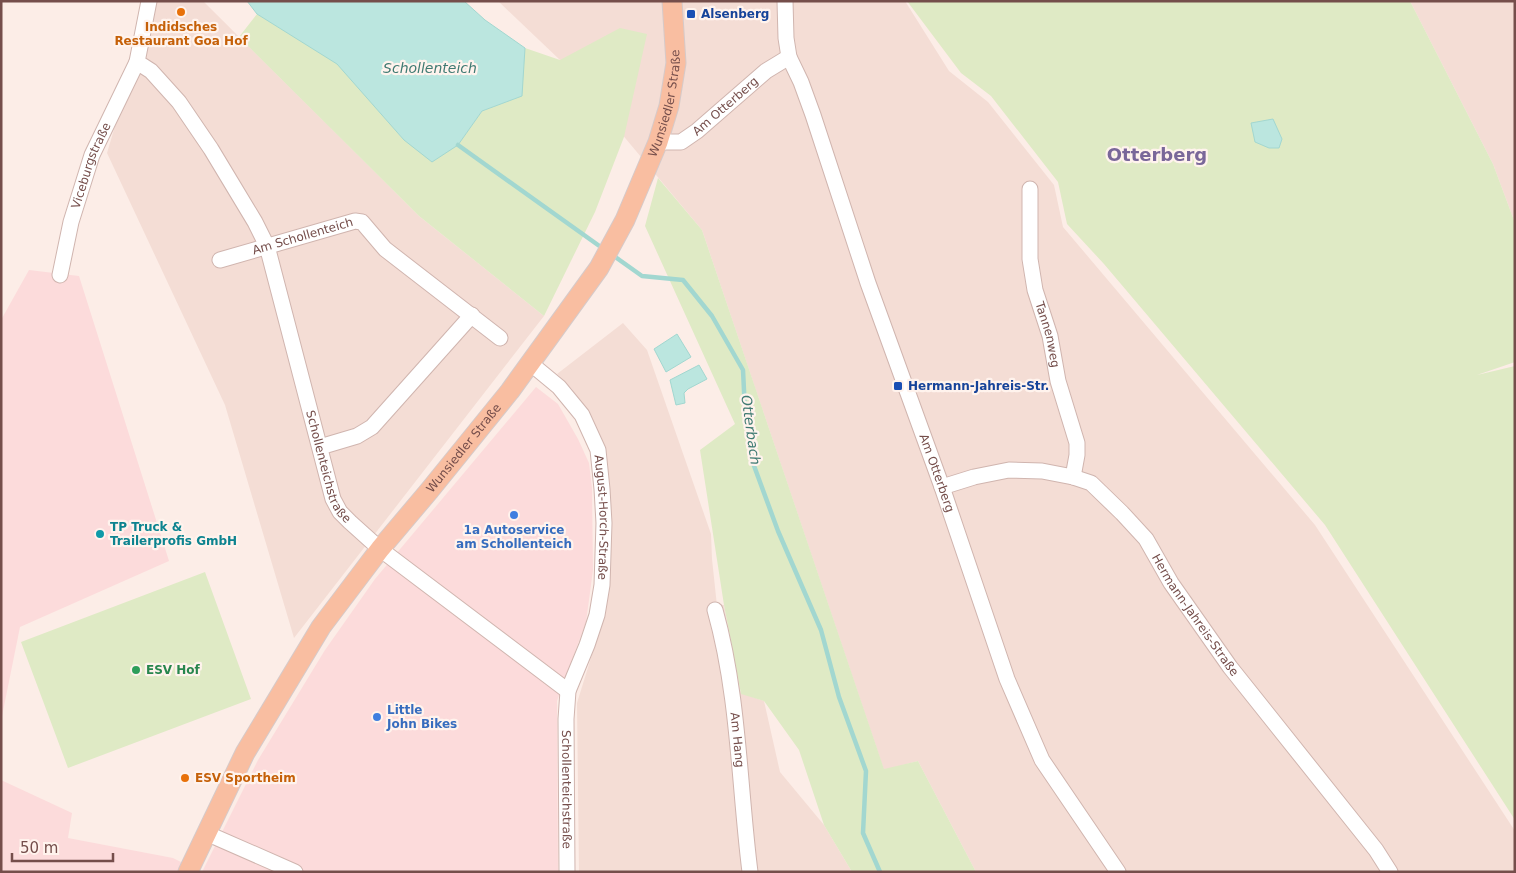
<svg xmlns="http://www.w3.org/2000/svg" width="1516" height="873" viewBox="0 0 1516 873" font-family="'DejaVu Sans',sans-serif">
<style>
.residential{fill:#f4ddd5}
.commercial{fill:#fcdbdb}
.green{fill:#dfeac5}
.water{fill:#bbe6df;stroke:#a2d7d0}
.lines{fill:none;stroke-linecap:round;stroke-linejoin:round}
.stream{stroke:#a2d7d0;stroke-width:4.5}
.minor-casing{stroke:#d0b5af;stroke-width:17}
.major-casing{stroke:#d6cac9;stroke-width:21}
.minor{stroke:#fff;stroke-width:15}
.major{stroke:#f9bea1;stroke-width:19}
.food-dot{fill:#e8710a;stroke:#fff3ed;stroke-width:2}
.transit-dot{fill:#1a4fb4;stroke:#fff3ed;stroke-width:2}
.shop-dot{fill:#3f7fe0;stroke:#fff3ed;stroke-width:2}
.culture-dot{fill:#0f9aa8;stroke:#fff3ed;stroke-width:2}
.leisure-dot{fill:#2e9e5b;stroke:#fff3ed;stroke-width:2}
.labels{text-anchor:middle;stroke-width:4.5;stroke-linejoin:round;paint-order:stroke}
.transit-label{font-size:12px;font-weight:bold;fill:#164399;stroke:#fff3ed;text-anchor:start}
.food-label{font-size:12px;font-weight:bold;fill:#c56008;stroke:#fff3ed}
.street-label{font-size:12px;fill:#754e4b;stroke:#fff3ed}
.culture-label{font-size:12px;font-weight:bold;fill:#0d838f;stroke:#fff3ed;text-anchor:start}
.shop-label{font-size:12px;font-weight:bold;fill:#366cbe;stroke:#fff3ed}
.leisure-label{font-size:12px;font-weight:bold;fill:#27864d;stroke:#fff3ed;text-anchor:start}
.water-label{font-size:14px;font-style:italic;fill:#3f7a72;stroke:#fff3ed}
.district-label{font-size:18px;font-weight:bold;fill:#796799;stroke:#fff3ed}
</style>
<rect width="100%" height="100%" fill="#fcede7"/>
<!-- residential -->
<path class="residential" d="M 156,1 L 203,1 L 419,216 L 544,316 L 294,638 L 225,405 L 107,153 L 147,19 Z
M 498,1 L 905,1 L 949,71 L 988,102 L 1054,185 L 1063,227 L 1315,525 L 1515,831 L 1515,872 L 976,872 L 918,761 L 884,770 L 702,230 L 560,60 Z
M 1410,1 L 1515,1 L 1515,223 L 1493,164 Z
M 623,323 L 647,350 L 711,534 L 712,559 L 717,606 L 724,605 L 741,693 L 764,701 L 780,772 L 824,825 L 852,872 L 579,872 L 577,703 L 594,648 L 606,598 L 611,527 L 607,459 L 572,389 L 557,374 Z"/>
<!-- commercial -->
<path class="commercial" d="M 29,270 L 79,276 L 169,561 L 20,627 L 1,721 L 1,320 Z
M 536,387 L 558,404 L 578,439 L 589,463 L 592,488 L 593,570 L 586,622 L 557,701 L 558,872 L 202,872 L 258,760 L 325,650 L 375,579 Z
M 1,780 L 72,813 L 68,838 L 173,858 L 201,872 L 1,872 Z"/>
<!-- green -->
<path class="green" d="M 907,1 L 1410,1 L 1493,164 L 1515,223 L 1515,362 L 1477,375 L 1515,366 L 1515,820 L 1325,525 L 1104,264 L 1067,224 L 1058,182 L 991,96 L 961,73 Z
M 257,14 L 337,63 L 404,140 L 458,145 L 482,111 L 521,96 L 525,48 L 560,60 L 620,28 L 647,34 L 624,137 L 595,212 L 544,316 L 419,216 L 239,37 Z
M 658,178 L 702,230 L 884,769 L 918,761 L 976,872 L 852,872 L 824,825 L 799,750 L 764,701 L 741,694 L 724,605 L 700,450 L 735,424 L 645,226 Z
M 205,572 L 251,699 L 68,768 L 21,642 Z"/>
<!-- water -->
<path class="water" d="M 247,1 L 464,1 L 485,20 L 525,48 L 522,96 L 482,111 L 458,145 L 432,162 L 404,140 L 337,64 L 257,14 Z
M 1273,119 L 1282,139 L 1279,148 L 1269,148 L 1255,142 L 1251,123 Z
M 677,334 L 691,357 L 666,372 L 654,349 Z
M 699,365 L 707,379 L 688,389 L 684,393 L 685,403 L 676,405 L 670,380 Z"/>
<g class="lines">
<!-- stream -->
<path class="stream" d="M 458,145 L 605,250
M 611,254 L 642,276 L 683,280 L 712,316 L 743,370 L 745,411 L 753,463 L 778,531 L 821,630 L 839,697 L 866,771 L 863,833 L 880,872"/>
<defs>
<g id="minor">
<path id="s1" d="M 149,1 L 137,62 L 151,71 L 179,102 L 211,149 L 255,222 L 267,246 L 333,499 L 340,512 L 350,522 L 380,549 L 568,691"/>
<path id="s2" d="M 785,1 L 786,38 L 789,57 L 801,82 L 813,115 L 868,283 L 942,487 L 1007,679 L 1042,760 L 1118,872"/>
<path id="s3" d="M 658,142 L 681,142 L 697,131 L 766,71 L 789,57"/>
<path id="s4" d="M 1030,189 L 1030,259 L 1035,290 L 1050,336 L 1058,381 L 1077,443 L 1077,455 L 1073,477"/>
<path id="s5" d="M 220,260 L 355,221 L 362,222 L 385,249 L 500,338"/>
<path id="s6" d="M 60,275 L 71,222 L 92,155 L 137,62"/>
<path id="s7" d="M 530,363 L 559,387 L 582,415 L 598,450 L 602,489 L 604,523 L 602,585 L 597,615 L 587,645 L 568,691 L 566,719 L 567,872"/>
<path d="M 320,447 L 357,436 L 372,427 L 472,315"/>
<path id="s8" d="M 942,487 L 974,477 L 1009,470 L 1042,471 L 1073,477 L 1091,483 L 1122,513 L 1146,539 L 1171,583 L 1230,667 L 1376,850 L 1390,872"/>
<path id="s9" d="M 715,610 C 739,695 739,785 750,872"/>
<path d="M 206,833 L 295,872"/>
</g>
<g id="major">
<path id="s10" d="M 188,872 L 245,753 L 321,627 L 380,549 L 429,491 L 510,391 L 599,268 L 625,220 L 658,142 L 669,106 L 676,63 L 672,1"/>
</g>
</defs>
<!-- minor casing -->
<use href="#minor" class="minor-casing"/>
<!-- major casing -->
<use href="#major" class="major-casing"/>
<!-- minor -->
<use href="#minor" class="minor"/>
<!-- major -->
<use href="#major" class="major"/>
</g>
<!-- markers -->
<g class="food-dot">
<circle cx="181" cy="12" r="5"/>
<circle cx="185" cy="778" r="5"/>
</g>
<g class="transit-dot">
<rect x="686" y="9" width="10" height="10" rx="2.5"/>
<rect x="893" y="381" width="10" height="10" rx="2.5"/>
</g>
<g class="shop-dot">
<circle cx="514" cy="515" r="5"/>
<circle cx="377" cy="717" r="5"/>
</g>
<circle class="culture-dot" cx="100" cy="534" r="5"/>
<circle class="leisure-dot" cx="136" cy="670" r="5"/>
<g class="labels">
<!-- transit labels -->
<g class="transit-label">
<text x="701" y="18">Alsenberg</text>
<text x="908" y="390">Hermann-Jahreis-Str.</text>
</g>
<!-- food labels -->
<g class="food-label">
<text x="181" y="31">Indidsches<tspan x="181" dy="14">Restaurant Goa Hof</tspan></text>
<text x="195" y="782" text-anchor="start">ESV Sportheim</text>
</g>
<!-- street labels -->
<g class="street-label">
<text dy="4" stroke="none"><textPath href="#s10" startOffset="912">Wunsiedler Straße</textPath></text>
<text dy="4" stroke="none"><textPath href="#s3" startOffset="80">Am Otterberg</textPath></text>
<text dy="4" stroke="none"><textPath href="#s6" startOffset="114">Viceburgstraße</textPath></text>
<text dy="4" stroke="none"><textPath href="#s5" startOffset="86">Am Schollenteich</textPath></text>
<text dy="4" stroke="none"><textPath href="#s4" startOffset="148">Tannenweg</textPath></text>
<text dy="4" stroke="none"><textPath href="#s10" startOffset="508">Wunsiedler Straße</textPath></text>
<text dy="4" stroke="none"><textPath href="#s1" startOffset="519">Schollenteichstraße</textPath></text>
<text dy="4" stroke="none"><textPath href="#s2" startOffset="498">Am Otterberg</textPath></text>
<text dy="4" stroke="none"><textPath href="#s7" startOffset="180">August-Horch-Straße</textPath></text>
<text dy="4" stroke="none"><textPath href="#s8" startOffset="322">Hermann-Jahreis-Straße</textPath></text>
<text dy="4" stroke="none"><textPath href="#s9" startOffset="132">Am Hang</textPath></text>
<text dy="4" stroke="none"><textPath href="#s7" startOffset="458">Schollenteichstraße</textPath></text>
</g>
<!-- culture labels -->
<g class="culture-label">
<text x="110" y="531">TP Truck &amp;<tspan x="110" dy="14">Trailerprofis GmbH</tspan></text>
</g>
<!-- shop labels -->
<g class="shop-label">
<text x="514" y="534">1a Autoservice<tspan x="514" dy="14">am Schollenteich</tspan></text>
<text x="387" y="714" text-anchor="start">Little<tspan x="387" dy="14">John Bikes</tspan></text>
</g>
<!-- leisure labels -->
<g class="leisure-label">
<text x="146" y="674">ESV Hof</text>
</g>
<!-- water labels -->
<g class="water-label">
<text x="430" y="73">Schollenteich</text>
<text transform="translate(751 430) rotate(82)" y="5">Otterbach</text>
</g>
<!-- district labels -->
<g class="district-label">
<text x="1157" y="161">Otterberg</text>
</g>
</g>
<!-- border -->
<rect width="1516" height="873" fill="none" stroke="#754e4b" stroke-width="5"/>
<!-- scale -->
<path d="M12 853v8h101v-8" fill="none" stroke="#754e4b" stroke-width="2.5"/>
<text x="20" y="853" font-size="15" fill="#754e4b" stroke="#fff3ed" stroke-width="4" paint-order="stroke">50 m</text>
</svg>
